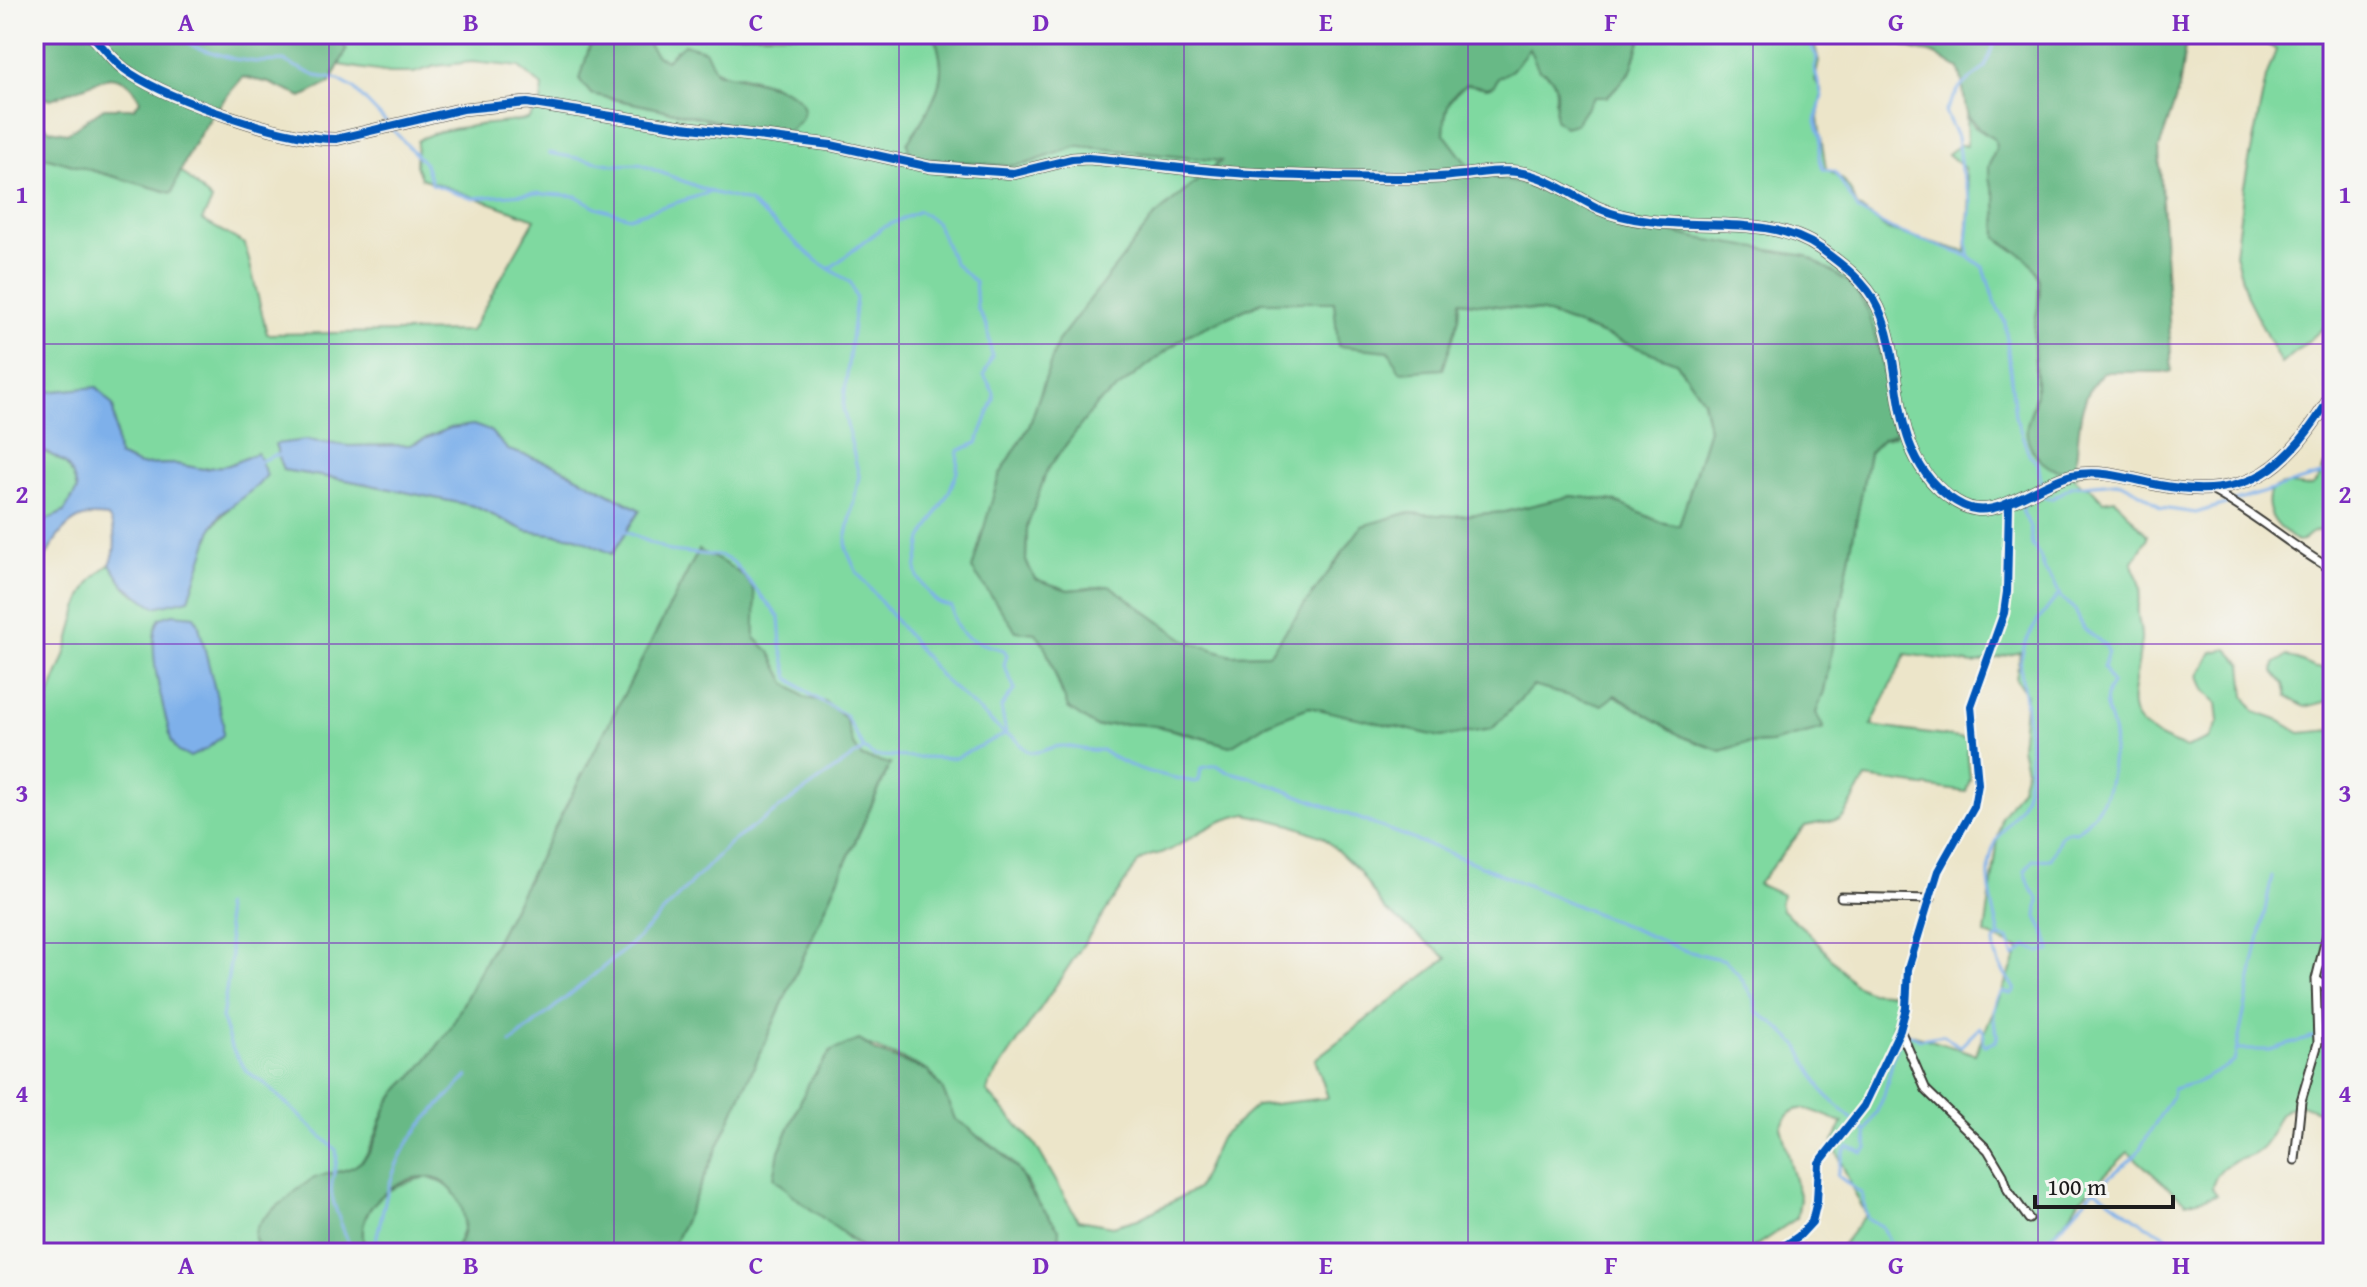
<svg xmlns="http://www.w3.org/2000/svg" width="2367" height="1287" viewBox="0 0 2367 1287" font-family="'Gentium Book Plus',serif">
<style>
.green{fill:#7fd9a0;stroke:#4e7a5e;stroke-width:2;fill-rule:evenodd}
.forest{fill:#67b986;stroke:#426a51;stroke-width:2;fill-rule:evenodd}
.water{fill:#7eb0ea;stroke:#4d6683;stroke-width:2}
.lines{fill:none;stroke-linecap:round;stroke-linejoin:round}
.stream{stroke:#7eb0ea;stroke-width:3}
.street-casing{stroke:#3b3a36;stroke-width:11}
.secondary-casing{stroke:#3b3a36;stroke-width:14}
.street{stroke:#fff;stroke-width:7}
.secondary{stroke:#fff;stroke-width:10}
.cycleway-casing{stroke:#f6f6f2;stroke-width:13}
.cycleway{stroke:#0057b8;stroke-width:8}
.grid{fill:none;stroke:#7b2cbf;stroke-width:2;stroke-opacity:0.55}
.neatline{fill:none;stroke:#7b2cbf;stroke-width:3}
.grid-label{font-size:26px;text-anchor:middle;font-weight:bold;fill:#7b2cbf}
</style>
<rect width="100%" height="100%" fill="#f6f6f2"/>
<filter id="ink" filterUnits="userSpaceOnUse"><feTurbulence type="fractalNoise" baseFrequency=".0125" numOctaves="2"/><feDisplacementMap in="SourceGraphic" scale="16" xChannelSelector="R" yChannelSelector="G"/><feConvolveMatrix kernelMatrix="1 2 1 2 8 2 1 2 1" color-interpolation-filters="sRGB"/></filter>
<filter id="wash" filterUnits="userSpaceOnUse"><feTurbulence type="fractalNoise" baseFrequency=".006" numOctaves="4" result="noise"/><feDisplacementMap in="SourceGraphic" scale="32" xChannelSelector="R" yChannelSelector="G"/><feGaussianBlur stdDeviation="1.8" result="paint"/><feColorMatrix in="noise" values="0 0 0 0 0 0 0 0 0 0 0 0 0 0 0 0 0 1.4 0 .05"/><feComposite in="paint" operator="in"/></filter>
<g filter="url(#wash)">
<rect width="100%" height="100%" fill="#ece5c9"/>
<!-- green -->
<path class="green" d="M 331,34 L 593,34 L 580,80 L 591,94 L 716,121 L 736,130 L 797,97 L 772,84 L 740,75 L 727,76 L 677,49 L 666,61 L 657,56 L 649,46 L 651,34 L 935,34 C 937,45 941,56 941,67 C 942,95 921,121 907,144 L 914,158 L 1008,166 L 1026,164 L 1078,146 L 1222,161 L 1154,217 L 1058,341 L 1029,427 L 999,476 L 1036,633 L 1044,644 L 1062,694 L 1096,727 L 1122,722 L 1153,725 L 1231,746 L 1266,724 L 1308,707 L 1361,717 L 1492,729 L 1532,686 L 1602,705 L 1614,695 L 1683,737 L 1721,751 L 1743,744 L 1771,743 L 1816,713 L 1824,691 L 1869,453 L 1882,439 L 1894,436 L 1896,433 L 1883,366 L 1697,238 L 1602,216 L 1541,188 L 1490,177 L 1469,167 L 1444,134 C 1445,112 1446,96 1468,84 L 1487,88 L 1503,74 L 1512,70 L 1529,48 C 1539,74 1561,70 1555,101 L 1589,102 L 1594,97 L 1607,97 L 1631,71 L 1642,34 L 1812,34 L 1819,61 L 1815,80 L 1822,91 L 1818,118 L 1826,169 L 1843,180 L 1850,190 L 1857,206 L 1888,230 L 1966,252 L 1970,196 L 1964,168 L 1948,154 L 1959,145 L 1967,145 L 1966,116 L 1973,126 L 1995,140 L 1996,147 L 1989,167 L 1989,179 L 1996,197 L 1997,238 L 2015,251 L 2023,253 L 2032,264 L 2039,278 L 2038,316 L 2034,328 L 2036,393 L 2027,427 L 2032,450 L 2056,470 L 2086,470 L 2073,477 L 2082,486 L 2088,485 L 2103,501 L 2115,499 L 2147,535 L 2147,540 L 2132,563 C 2133,570 2136,574 2139,580 C 2143,589 2139,596 2138,604 C 2136,616 2142,629 2141,641 C 2135,705 2111,721 2186,748 L 2209,739 L 2219,721 L 2217,703 L 2204,690 L 2199,676 L 2212,652 L 2228,649 L 2242,664 L 2245,696 L 2255,712 L 2280,721 L 2300,733 L 2333,730 L 2333,1117 L 2299,1104 C 2270,1113 2279,1126 2264,1146 C 2249,1165 2220,1153 2212,1188 L 2217,1195 L 2186,1203 L 2128,1152 L 2079,1200 L 2069,1217 L 2035,1252 L 1836,1253 L 1866,1214 L 1852,1188 L 1833,1142 L 1843,1122 C 1818,1116 1796,1093 1781,1127 L 1800,1199 L 1797,1218 L 1745,1253 L 1630,1253 L 1621,1247 L 1608,1253 L 1068,1253 L 1058,1249 C 1045,1217 1027,1171 999,1150 C 989,1142 961,1127 954,1118 C 943,1103 944,1081 927,1071 C 907,1058 881,1053 859,1040 L 808,1084 L 779,1151 L 846,1237 L 870,1253 L 670,1253 L 890,765 L 862,757 L 853,744 L 845,718 L 824,701 L 805,698 L 786,683 L 770,652 L 755,638 L 747,580 L 699,550 L 450,1029 C 440,1042 430,1057 419,1070 C 410,1080 396,1090 389,1102 C 372,1133 375,1172 329,1173 L 262,1250 L 267,1253 L 34,1253 L 34,810 C 46,773 40,732 50,695 C 54,679 63,665 67,649 C 77,615 78,585 110,564 L 124,585 L 136,595 L 189,599 L 213,526 L 234,503 L 257,454 L 229,465 L 203,469 L 175,464 L 140,465 L 118,456 L 113,406 L 97,388 L 34,393 L 34,154 L 172,193 L 180,170 L 212,201 L 202,220 L 245,244 L 267,334 L 471,331 L 535,219 L 421,178 L 416,165 L 417,141 C 440,125 498,125 528,119 L 541,103 L 543,87 L 519,67 L 502,65 L 472,62 L 436,66 L 414,73 L 390,73 L 339,65 L 346,49 ZM 450,428 L 490,431 L 508,450 L 555,465 L 640,510 L 612,554 L 576,537 L 526,531 L 474,506 L 346,480 L 284,470 L 349,446 L 410,445 ZM 2020,652 L 2016,679 L 2026,694 L 2021,747 L 2026,769 L 2021,788 L 2001,817 L 1985,934 L 2020,949 L 1975,1054 L 1892,1028 L 1901,994 L 1870,992 L 1855,985 L 1809,933 L 1782,910 L 1780,903 L 1783,895 L 1758,884 L 1805,826 L 1840,819 L 1844,816 L 1866,778 L 1966,792 L 1970,779 L 1966,739 L 1871,726 L 1906,654 L 1974,664 ZM 1247,814 L 1292,825 L 1323,837 L 1359,871 L 1384,909 L 1447,958 L 1315,1059 L 1328,1098 L 1256,1106 L 1220,1138 L 1197,1189 L 1138,1219 L 1113,1226 L 1078,1220 L 1035,1144 L 987,1092 L 989,1085 L 1138,863 C 1148,852 1160,856 1172,849 C 1202,832 1212,821 1247,814 Z
M 2252,34 L 2333,34 L 2333,320 L 2281,364 L 2247,297 L 2235,254 L 2244,186 L 2266,78 L 2276,50 Z
M 1460,301 L 1543,312 L 1676,362 L 1703,400 L 1709,429 L 1679,526 L 1660,522 L 1614,501 L 1571,496 L 1505,512 L 1453,516 L 1407,513 L 1362,526 L 1269,654 L 1231,655 L 1187,641 L 1110,586 L 1068,590 L 1035,579 L 1026,561 L 1027,527 L 1047,470 L 1095,405 L 1187,335 L 1262,302 L 1334,302 L 1389,351 L 1443,369 L 1459,318 Z
M 34,429 L 38,449 C 63,460 71,462 77,490 L 64,512 L 40,523 L 41,517 L 34,498 Z
M 2333,465 L 2333,531 C 2318,529 2312,530 2303,541 L 2297,542 C 2280,530 2263,514 2270,492 C 2291,471 2312,507 2324,466 Z
M 2287,656 L 2316,668 L 2329,668 L 2333,663 L 2333,700 L 2305,707 L 2287,697 L 2284,684 L 2274,672 L 2275,663 Z
M 427,1177 C 433,1180 445,1183 450,1188 C 472,1206 465,1233 452,1253 L 364,1253 C 364,1243 361,1229 365,1220 C 375,1192 400,1183 427,1177 Z"/>
<!-- forest -->
<path class="forest" d="M 34,34 L 331,34 L 347,49 L 330,83 L 302,97 L 269,83 L 243,77 C 213,110 187,151 172,193 L 34,154 L 34,116 L 50,130 L 67,133 L 104,108 L 134,108 L 140,101 C 135,87 125,78 109,77 L 51,99 L 34,97 Z
M 593,34 L 651,34 L 649,46 L 657,56 L 666,60 L 684,44 L 705,50 L 716,72 C 731,78 820,85 801,119 C 798,124 791,129 787,133 L 736,130 L 716,121 L 591,94 L 580,80 Z
M 935,34 L 1642,34 L 1631,71 L 1607,97 L 1594,97 L 1576,124 L 1565,127 L 1555,119 C 1555,98 1563,78 1539,70 L 1529,49 L 1512,70 L 1498,78 L 1494,86 L 1487,88 L 1468,84 C 1446,96 1445,112 1444,134 L 1469,167 L 1490,177 L 1541,188 L 1602,216 L 1697,238 L 1807,256 L 1850,283 L 1869,312 L 1883,366 L 1896,433 L 1882,439 L 1869,453 L 1824,691 L 1816,713 L 1824,729 L 1771,743 L 1743,744 L 1721,751 L 1683,737 L 1615,695 L 1602,705 L 1533,686 L 1492,729 L 1441,737 L 1309,707 L 1266,724 L 1231,746 C 1184,733 1146,717 1096,727 L 1068,708 L 1044,644 L 1036,633 L 1016,631 L 972,569 L 999,476 L 1029,427 L 1058,341 L 1154,217 L 1221,161 L 1078,146 L 1026,164 L 1008,166 L 914,158 L 910,154 L 907,144 C 921,121 942,95 941,67 C 941,56 937,45 935,34 ZM 1460,301 L 1543,312 L 1676,362 L 1703,400 L 1709,429 L 1679,526 L 1660,522 L 1614,501 L 1571,496 L 1505,512 L 1453,516 L 1407,513 L 1362,526 L 1269,654 L 1231,655 L 1187,641 L 1110,586 L 1068,590 L 1035,579 L 1026,561 L 1027,527 L 1047,470 L 1096,405 L 1187,335 L 1262,302 L 1334,302 L 1338,346 L 1389,351 L 1400,372 L 1443,369 L 1459,318 Z
M 1896,34 L 2187,34 L 2179,89 L 2159,149 L 2172,372 L 2103,372 C 2075,400 2080,434 2075,470 C 2069,470 2061,471 2056,470 C 2040,465 2024,443 2027,426 C 2029,414 2036,404 2036,391 C 2037,370 2032,349 2034,329 C 2036,311 2044,292 2037,274 C 2028,252 2013,252 1997,238 L 1996,197 L 1989,179 L 1989,167 L 1996,148 L 1995,140 C 1954,113 1971,111 1959,69 C 1951,65 1943,59 1935,55 C 1920,48 1902,54 1896,34 Z
M 699,550 C 715,559 749,572 754,593 C 757,606 754,624 755,638 L 770,652 L 786,683 L 805,698 L 824,701 L 845,718 L 853,744 L 862,757 L 890,764 L 670,1253 L 452,1253 C 455,1248 460,1243 462,1237 C 471,1213 453,1178 426,1177 C 402,1176 370,1199 364,1222 C 361,1231 364,1244 364,1253 L 267,1253 C 237,1234 269,1212 287,1199 C 294,1193 302,1185 311,1180 C 328,1170 346,1175 362,1161 C 380,1145 378,1119 391,1100 C 398,1088 411,1079 420,1068 C 431,1056 440,1042 450,1029 Z
M 859,1040 L 877,1052 L 928,1071 L 942,1088 L 955,1119 L 969,1128 L 980,1139 L 999,1150 L 1018,1170 L 1030,1192 L 1059,1229 L 1058,1249 L 1068,1253 L 870,1253 L 801,1202 L 774,1178 L 779,1151 L 808,1084 L 831,1051 Z"/>
<!-- water -->
<path class="water" d="M 97,387 L 113,406 L 118,456 L 140,465 L 175,464 L 203,469 L 229,465 L 257,453 L 267,475 L 257,486 L 220,515 L 213,526 L 189,599 L 155,607 L 124,585 L 110,564 C 117,551 116,528 108,517 C 100,516 90,515 83,517 C 56,526 42,564 34,588 L 34,548 L 40,523 L 64,512 L 77,490 C 71,462 63,460 38,449 L 34,429 L 34,393 Z
M 473,425 L 490,431 L 508,450 L 555,465 L 640,510 L 612,554 L 576,537 L 526,531 L 474,506 L 346,480 L 283,470 L 275,444 L 306,440 L 349,446 L 410,445 L 450,428 Z
M 173,614 L 194,616 L 198,622 L 223,722 L 223,735 L 207,749 L 190,757 L 178,752 L 171,740 C 165,711 143,642 160,618 Z"/>
<g class="lines">
<!-- stream -->
<path class="stream" d="M 175,34 L 195,47 L 234,59 L 256,62 L 284,61 L 316,76 L 339,80 L 353,88 L 387,123
M 1805,34 L 1817,57 L 1814,67 L 1822,96 L 1816,121 L 1821,138 L 1819,156 L 1823,169 L 1835,172 L 1859,211 L 1893,230 L 1968,256 L 1984,268 L 1995,303 L 2005,322 L 2015,416 L 2029,454 L 2038,463 L 2043,496
M 392,129 L 425,164 L 432,184 L 473,198 L 534,193 L 576,196 L 596,207 L 629,217 L 711,192
M 549,153 L 615,165 L 639,164 L 711,192 L 749,202 L 817,261 L 851,283 L 856,298 L 843,408 L 859,476 L 846,540 L 847,551 L 856,571 L 942,678 L 1005,734
M 1970,257 L 1967,243 L 1971,201 L 1961,170 L 1957,137 L 1945,112 L 1960,87 L 1985,68 L 1997,34
M 829,269 L 882,228 L 919,211 L 936,222 L 954,263 L 975,282 L 977,308 L 987,327 L 992,356 L 984,375 L 994,393 L 994,399 L 977,443 L 958,451 L 957,472 L 949,492 L 922,539 L 916,569 L 918,578 L 934,599 L 939,603 L 952,607 C 954,640 977,642 1004,650 L 1007,655 L 1004,665 L 1015,689 L 1001,707 L 1006,733
M 258,462 L 275,455 L 281,456
M 2035,495 L 2051,499 L 2073,486 L 2116,482 L 2122,483 L 2147,497 L 2161,508 L 2196,513 L 2327,473 L 2333,482
M 2028,499 L 2022,510 L 2030,527 L 2032,545 L 2040,556 L 2045,571 L 2054,582 L 2061,598 L 2074,608 L 2084,629 L 2106,646 L 2108,652 L 2103,667 L 2112,684 C 2097,705 2112,714 2114,737 C 2114,739 2113,746 2113,749 C 2111,790 2107,804 2076,832 L 2068,831 L 2061,835 L 2051,859 L 2033,860 L 2025,871 L 2031,888 L 2039,899 L 2037,917 L 2047,936 L 2050,951 L 2040,952 L 2027,946 L 2014,957 L 2008,939 L 2000,937 C 1994,907 1980,870 1997,840 C 2007,821 2023,810 2027,787 C 2035,747 2025,704 2020,664 C 2024,635 2041,617 2059,594
M 624,531 L 670,551 L 721,556 L 733,562 L 779,617 L 781,646 L 789,678 L 812,696 L 845,715 L 864,749 L 874,756 L 955,758 L 1005,734 C 1020,737 1019,749 1031,752 C 1042,754 1052,745 1063,746 C 1077,747 1088,752 1102,750 C 1129,770 1162,775 1194,782 L 1199,781 L 1201,768 L 1217,765 L 1226,771 L 1250,777 L 1462,858 L 1686,951 L 1725,960 L 1739,975 L 1755,1001 L 1756,1012 L 1774,1023 L 1799,1047 L 1823,1092 L 1866,1132
M 224,906 L 231,956 L 222,1019 L 231,1047 L 247,1072 L 264,1083 L 336,1150 C 340,1166 328,1180 332,1196 C 336,1215 346,1234 352,1253
M 511,1043 L 635,941 L 729,844 L 864,749
M 2237,1050 L 2269,1050 L 2333,1032
M 2095,1189 L 2145,1225 L 2161,1232 L 2187,1253
M 373,1253 C 381,1221 386,1187 400,1157 C 415,1126 445,1101 468,1076
M 1894,1253 L 1883,1227 L 1867,1218 L 1862,1194 L 1837,1175 L 1844,1152 L 1848,1147 L 1863,1153 L 1867,1149 L 1866,1132 C 1872,1121 1878,1110 1883,1098 C 1890,1079 1892,1044 1908,1033 L 1920,1039 L 1944,1035 L 1960,1047 L 1980,1027 L 1984,1032 L 1983,1042 L 1985,1045 L 1996,1041 L 1998,1035 C 1992,1023 1992,1001 2002,992 L 2011,994 L 2015,990 L 1999,964 L 1995,952 L 1994,942 L 2000,937
M 2029,1253 L 2061,1227 L 2095,1189 L 2136,1155 L 2172,1096 L 2173,1089 L 2198,1082 L 2234,1062 L 2272,876"/>
</g>
</g>
<g filter="url(#ink)">
<g class="lines">
<defs>
<path id="street" d="M 2211,490 C 2255,513 2290,546 2333,570
M 1841,897 L 1931,899
M 2333,910 L 2316,979 L 2333,993
M 1900,1030 L 1926,1090 L 1988,1150 L 2003,1175 L 2008,1190 L 2029,1219
M 2295,1160 L 2301,1101 L 2318,1043 L 2316,979
M 1774,1253 L 1799,1236 L 1812,1222 L 1817,1201 L 1819,1163 L 1864,1106 L 1900,1030 L 1906,1008 L 1908,969 L 1938,871 L 1974,807 L 1978,784 L 1971,706 L 2004,613 L 2007,592 L 2009,503"/>
<path id="secondary" d="M 90,34 C 104,46 113,63 130,73 C 173,101 285,140 336,139 L 463,109 L 527,103 L 683,127 L 831,145 L 930,167 L 1014,173 L 1072,159 L 1088,158 C 1137,162 1186,170 1236,173 C 1290,177 1344,177 1399,178 C 1416,178 1434,178 1451,176 C 1473,175 1495,169 1517,172 C 1547,176 1571,195 1598,208 C 1614,215 1631,219 1648,221 C 1704,229 1773,215 1821,249 C 1843,265 1866,282 1878,307 C 1907,369 1885,449 1949,497 C 1956,502 1966,508 1975,509 C 2004,514 2041,482 2072,475 C 2102,469 2130,479 2159,485 C 2251,502 2288,467 2333,393"/>
</defs>
<!-- street casing -->
<use href="#street" class="street-casing"/>
<!-- secondary casing -->
<use href="#secondary" class="secondary-casing"/>
<!-- street -->
<use href="#street" class="street"/>
<!-- secondary -->
<use href="#secondary" class="secondary"/>
<defs>
<path id="cycleway" d="M 90,34 C 104,46 113,63 130,73 C 173,101 285,140 336,139 L 463,109 L 527,103 L 683,127 L 831,145 L 930,167 L 1014,173 L 1072,159 L 1088,158 C 1137,162 1186,170 1236,173 C 1290,177 1344,177 1399,178 C 1416,178 1434,178 1451,176 C 1473,175 1495,169 1517,172 C 1547,176 1571,195 1598,208 C 1614,215 1631,219 1648,221 C 1704,229 1773,215 1821,249 C 1843,265 1866,282 1878,307 C 1907,369 1885,449 1949,497 C 1956,502 1966,508 1975,509 C 2004,514 2041,482 2072,475 C 2102,469 2130,479 2159,485 C 2251,502 2288,467 2333,393
M 1774,1253 L 1799,1236 L 1812,1222 L 1817,1201 L 1819,1163 L 1864,1106 L 1900,1030 L 1906,1008 L 1908,969 L 1938,871 L 1974,807 L 1978,784 L 1971,706 L 2004,613 L 2007,592 L 2009,503"/>
</defs>
<!-- cycleway casing -->
<use href="#cycleway" class="cycleway-casing"/>
<!-- cycleway -->
<use href="#cycleway" class="cycleway"/>
</g>
</g>
<!-- grid -->
<path class="grid" d="M 329,34 L 329,1253M 614,34 L 614,1253M 899,34 L 899,1253M 1184,34 L 1184,1253M 1468,34 L 1468,1253M 1753,34 L 1753,1253M 2038,34 L 2038,1253M 34,344 L 2333,344M 34,644 L 2333,644M 34,943 L 2333,943"/>
<!-- margin -->
<rect width="2367" height="1287" fill="none" stroke="#f6f6f2" stroke-width="88"/>
<!-- scale -->
<path d="M2035 1195v12h138v-12" fill="none" stroke="#1c1c1c" stroke-width="4"/>
<text x="2047" y="1195" font-size="24" fill="#1c1c1c" stroke="#f6f6f2" stroke-width="6" paint-order="stroke">100 m</text>
<rect x="44" y="44" width="2279" height="1199" class="neatline"/>
<g class="grid-label">
<text x="186" y="31">A</text>
<text x="471" y="31">B</text>
<text x="756" y="31">C</text>
<text x="1041" y="31">D</text>
<text x="1326" y="31">E</text>
<text x="1611" y="31">F</text>
<text x="1896" y="31">G</text>
<text x="2181" y="31">H</text>
<text x="22" y="203">1</text>
<text x="2345" y="203">1</text>
<text x="22" y="503">2</text>
<text x="2345" y="503">2</text>
<text x="22" y="802">3</text>
<text x="2345" y="802">3</text>
<text x="22" y="1102">4</text>
<text x="2345" y="1102">4</text>
<text x="186" y="1274">A</text>
<text x="471" y="1274">B</text>
<text x="756" y="1274">C</text>
<text x="1041" y="1274">D</text>
<text x="1326" y="1274">E</text>
<text x="1611" y="1274">F</text>
<text x="1896" y="1274">G</text>
<text x="2181" y="1274">H</text>
</g>
</svg>
